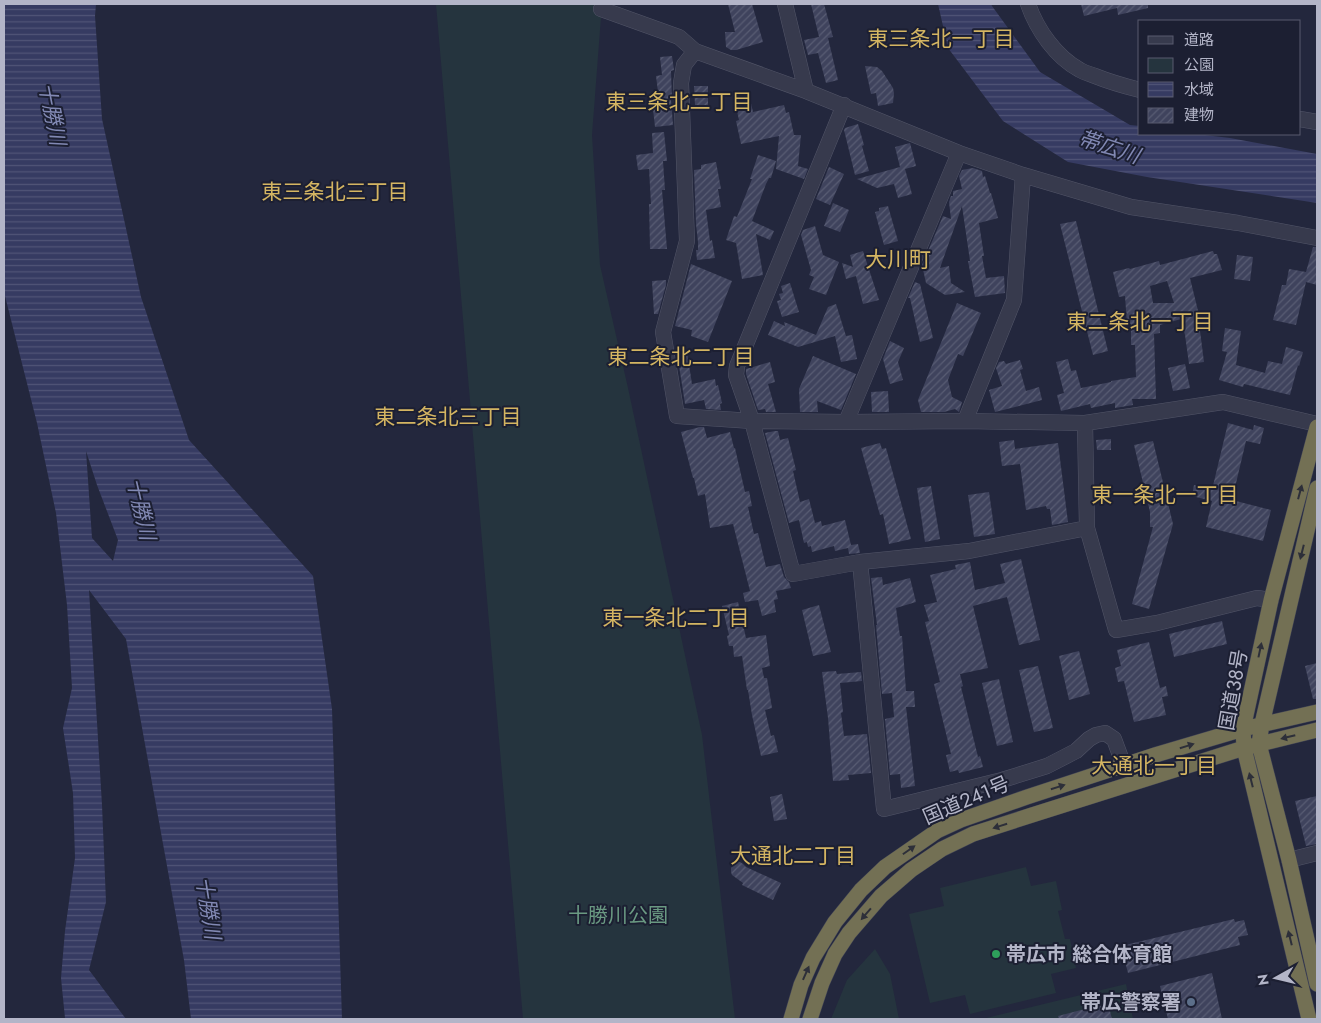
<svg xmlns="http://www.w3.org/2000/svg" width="1321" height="1023" viewBox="0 0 1321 1023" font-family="Jost,'Noto Sans JP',sans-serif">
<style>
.green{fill:#25343e}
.water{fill:url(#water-rules);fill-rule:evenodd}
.building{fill:url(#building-hatch);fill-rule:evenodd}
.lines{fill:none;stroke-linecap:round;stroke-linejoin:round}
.minor-casing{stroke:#525568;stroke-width:16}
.highway-casing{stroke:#3f4255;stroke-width:16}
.minor{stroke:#373a4d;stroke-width:15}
.highway{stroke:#737054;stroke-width:15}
.oneway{fill:#2d2f39}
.leisure-dot{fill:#2e9e5b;stroke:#1c1f32;stroke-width:2}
.service-dot{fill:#5c6f8a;stroke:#1c1f32;stroke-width:2}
.labels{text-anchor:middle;stroke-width:4;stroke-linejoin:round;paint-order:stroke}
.street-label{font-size:20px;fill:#b3b5c8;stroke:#1c1f32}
.park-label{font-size:20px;fill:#6a9982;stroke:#1c1f32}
.poi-label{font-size:20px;font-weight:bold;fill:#b3b5c8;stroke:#1c1f32;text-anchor:start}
.neighbourhood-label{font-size:21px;fill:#d4b562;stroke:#1c1f32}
.water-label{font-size:21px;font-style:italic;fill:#8289b4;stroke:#1c1f32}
.quarter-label{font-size:22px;fill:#d4b562;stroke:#1c1f32}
</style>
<defs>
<pattern id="water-rules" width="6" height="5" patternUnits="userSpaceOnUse" patternTransform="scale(1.25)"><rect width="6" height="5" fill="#363b62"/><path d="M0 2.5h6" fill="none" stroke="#515577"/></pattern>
<pattern id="building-hatch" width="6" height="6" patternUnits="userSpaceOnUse" patternTransform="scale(1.25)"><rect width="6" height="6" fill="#3f435d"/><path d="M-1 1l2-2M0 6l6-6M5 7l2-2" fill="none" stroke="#585c73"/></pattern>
</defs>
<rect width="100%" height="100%" fill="#23273d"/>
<!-- green -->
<path class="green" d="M 436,4 L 602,4 L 592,135 L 600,265 L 628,388 L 702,735 L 735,1019 L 523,1019 Z
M 1026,867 L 1031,886 L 1056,881 L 1062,910 L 1058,911 L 1065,939 L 1070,939 L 1076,968 L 1051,974 L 1056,993 L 970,1014 L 965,995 L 930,1003 L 909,914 L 944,906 L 940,888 Z
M 875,949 L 890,974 L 899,1019 L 831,1019 L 847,980 Z
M 1126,984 L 1133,1019 L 982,1019 Z"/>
<!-- water -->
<path class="water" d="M 4,4 L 96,4 L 95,16 L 102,119 L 141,297 L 189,440 L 313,576 L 332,709 L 342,1019 L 191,1019 L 184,960 L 126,639 L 89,590 L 102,805 L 106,902 L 89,970 L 126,1019 L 67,1019 L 65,1018 L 61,978 L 65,931 L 75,858 L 73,793 L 63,728 L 72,688 L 67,605 L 56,513 L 37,423 L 4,292 ZM 86,451 L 97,485 L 118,540 L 113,561 L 92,538 Z
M 938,4 L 991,4 L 992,6 L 1040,72 L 1130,125 L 1140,126 L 1140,134 L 1196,134 L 1230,138 L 1317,154 L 1317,203 L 1147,177 L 1068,162 L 1003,121 L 948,48 Z"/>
<!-- building -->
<path class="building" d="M 728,4 L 752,4 L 763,42 L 736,50 L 731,50 L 726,47 L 725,32 L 735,32 Z
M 811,4 L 824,4 L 833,37 L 828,38 L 838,80 L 826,83 L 818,53 L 808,55 L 804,40 L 819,37 Z
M 1081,4 L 1148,4 L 1148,8 L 1118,15 L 1117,8 L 1084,16 Z
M 672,56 L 674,70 L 671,71 L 672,100 L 671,100 L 673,125 L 655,127 L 653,109 L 660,108 L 656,76 L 662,75 L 660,57 Z
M 865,66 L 877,67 L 882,71 L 893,88 L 894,93 L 893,103 L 878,106 L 876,93 L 871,94 Z
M 694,86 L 708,86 L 708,105 L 695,105 Z
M 749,95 L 753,112 L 784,105 L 786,113 L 789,112 L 794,135 L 801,135 L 798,166 L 808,169 L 804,179 L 776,169 L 779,136 L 741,144 L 736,121 L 739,120 L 734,98 Z
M 858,124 L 864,145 L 862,146 L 869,171 L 855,175 L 844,130 L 845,128 Z
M 664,132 L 667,161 L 663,161 L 665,190 L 662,190 L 667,249 L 650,249 L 649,204 L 651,204 L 649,169 L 638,170 L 636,155 L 653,153 L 652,133 Z
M 910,143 L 916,166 L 905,169 L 912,194 L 898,198 L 894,184 L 877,188 L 857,179 L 900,167 L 895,147 Z
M 758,155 L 776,161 L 771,178 L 769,178 L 766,184 L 752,221 L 774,231 L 770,240 L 756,234 L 763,275 L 742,279 L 736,243 L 726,240 L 734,216 L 737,217 L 752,179 L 750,179 Z
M 716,162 L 721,189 L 718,189 L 721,207 L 706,210 L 710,241 L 712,240 L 715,258 L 697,260 L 696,250 L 698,250 L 698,242 L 696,224 L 694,170 L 701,169 L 701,165 Z
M 829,167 L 844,174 L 830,205 L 816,199 Z
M 973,168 L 982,171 L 983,177 L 985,176 L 990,193 L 991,193 L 998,218 L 979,223 L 984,256 L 982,256 L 986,278 L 1004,276 L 1005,293 L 975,297 L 968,261 L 970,261 L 962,206 L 940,268 L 949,266 L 951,283 L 965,292 L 945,295 L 926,283 L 922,265 L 943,216 L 951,219 L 949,202 L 951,196 L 953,196 L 953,191 L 962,189 L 959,176 L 962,170 Z
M 833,203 L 849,210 L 840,232 L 824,226 Z
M 888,206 L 898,241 L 884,245 L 875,212 L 879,211 L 879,208 Z
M 1076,221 L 1108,351 L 1093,355 L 1060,224 Z
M 815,226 L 823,255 L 839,262 L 826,295 L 809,289 L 814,277 L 809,275 L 811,270 L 801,235 L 803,230 Z
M 1313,247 L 1317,247 L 1317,285 L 1306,282 L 1296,325 L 1273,320 L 1282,285 L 1286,285 L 1289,269 L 1306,272 Z
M 863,251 L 879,300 L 863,304 L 856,276 L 846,279 L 842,263 L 853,267 L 850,255 Z
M 1213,251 L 1214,254 L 1217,254 L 1222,270 L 1190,278 L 1201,323 L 1199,323 L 1204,362 L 1189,364 L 1185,335 L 1181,319 L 1160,325 L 1160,333 L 1154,334 L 1156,399 L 1132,399 L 1133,405 L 1115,408 L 1115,403 L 1091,408 L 1090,404 L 1061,411 L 1057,395 L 1064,393 L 1056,362 L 1068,359 L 1071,371 L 1076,370 L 1081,388 L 1111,382 L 1111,381 L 1136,377 L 1135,345 L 1131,345 L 1131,324 L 1127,324 L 1125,296 L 1119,297 L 1113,272 L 1129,268 L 1130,269 L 1159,261 L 1160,265 ZM 1167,281 L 1174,303 L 1153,303 L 1150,286 Z
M 1237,255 L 1253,257 L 1250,281 L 1234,279 Z
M 691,264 L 732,281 L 708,342 L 691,336 L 692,330 L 675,326 Z
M 666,280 L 666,285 L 658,314 L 654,314 L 652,281 Z
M 915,282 L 920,284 L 933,338 L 920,342 L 910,298 L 908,298 Z
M 790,283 L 799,312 L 782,317 L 777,301 L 781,300 L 779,294 L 783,293 L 781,286 Z
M 957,303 L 981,313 L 963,356 L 958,354 L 948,380 L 952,397 L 962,402 L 959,412 L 955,409 L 944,412 L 921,412 L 918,400 Z
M 836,304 L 846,336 L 852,335 L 857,359 L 841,362 L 835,336 L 798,347 L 768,335 L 774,321 L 785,326 L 784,322 L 816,335 L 828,307 Z
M 1225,328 L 1241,331 L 1236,365 L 1265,373 L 1268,361 L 1282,364 L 1286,347 L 1303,352 L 1299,366 L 1298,365 L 1290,395 L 1244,384 L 1243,387 L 1219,380 L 1227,352 L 1222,351 Z
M 890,341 L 904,348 L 898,362 L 903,380 L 890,384 L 883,359 Z
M 687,352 L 692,384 L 715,379 L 716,386 L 718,385 L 722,403 L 720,404 L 721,410 L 706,409 L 704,400 L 685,404 L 677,353 Z
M 813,356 L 856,374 L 841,410 L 817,401 L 818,412 L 800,412 L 799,389 Z
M 1020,360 L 1023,369 L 1020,370 L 1026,391 L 1039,387 L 1042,400 L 995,412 L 989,390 L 1002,386 L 996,368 L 999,362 L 1004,361 L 1006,364 Z
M 770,362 L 775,382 L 768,384 L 776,412 L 766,412 L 765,409 L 758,410 L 746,374 L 746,369 Z
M 1185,364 L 1190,388 L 1173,391 L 1168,368 Z
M 888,391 L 889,412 L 872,412 L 871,392 Z
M 1228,423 L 1253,430 L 1254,425 L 1264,428 L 1260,444 L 1246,441 L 1232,500 L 1271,510 L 1263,541 L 1206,527 L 1212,501 L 1192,496 L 1194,485 L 1212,490 Z
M 700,427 L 704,427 L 707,438 L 730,432 L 734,448 L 735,448 L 745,492 L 749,491 L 752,506 L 748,507 L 754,534 L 758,533 L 766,567 L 780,564 L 784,577 L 789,582 L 791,588 L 776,591 L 778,599 L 774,600 L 776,612 L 762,616 L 758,600 L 745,602 L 743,593 L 750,591 L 733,524 L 710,528 L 705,494 L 698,496 L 694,478 L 693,478 L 681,432 Z
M 775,431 L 778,431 L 780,440 L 788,438 L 796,470 L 793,471 L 800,502 L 809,499 L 815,523 L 821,521 L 822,526 L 845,520 L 851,545 L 858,544 L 860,553 L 849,554 L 848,548 L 835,551 L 834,546 L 812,552 L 811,546 L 808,547 L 807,542 L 804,543 L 799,520 L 789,523 L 765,433 Z
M 1111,439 L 1111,450 L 1097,450 L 1096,440 Z
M 1014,440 L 1015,449 L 1058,443 L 1068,522 L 1052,525 L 1050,509 L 1047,509 L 1046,506 L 1026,510 L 1020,464 L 1002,466 L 999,442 Z
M 1153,441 L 1173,524 L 1149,609 L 1132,604 L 1153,527 L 1150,527 L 1150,512 L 1134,445 Z
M 880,443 L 882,449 L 886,448 L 911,539 L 889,544 L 883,514 L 880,515 L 861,448 Z
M 931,486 L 940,539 L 925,542 L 917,488 Z
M 989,492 L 995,534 L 974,537 L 968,495 Z
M 1021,559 L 1040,640 L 1019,645 L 1007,597 L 973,606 L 988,668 L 960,674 L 963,686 L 961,687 L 978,757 L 980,756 L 983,767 L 959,773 L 958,770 L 950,772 L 946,755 L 951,754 L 934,684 L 940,682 L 925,622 L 929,621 L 924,605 L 937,602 L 930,575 L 956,569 L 955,565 L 970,562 L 975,590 L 1005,583 L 1000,564 Z
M 882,577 L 883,585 L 910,578 L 916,602 L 896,608 L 900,636 L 902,636 L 906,691 L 914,691 L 915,707 L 906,707 L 915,786 L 901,788 L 900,774 L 890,775 L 885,719 L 894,717 L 894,716 L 892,693 L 882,694 L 876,625 L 877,625 L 871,578 Z
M 738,602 L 746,638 L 766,635 L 770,666 L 762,668 L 764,678 L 767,678 L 772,708 L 765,710 L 771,736 L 774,735 L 778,752 L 761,756 L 752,715 L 748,690 L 747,690 L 742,656 L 734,657 L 733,646 L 729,646 L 727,636 L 729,635 L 722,606 Z
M 819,605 L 831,652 L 813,656 L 802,610 Z
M 1222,621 L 1227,644 L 1174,657 L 1169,634 Z
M 1149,642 L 1160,688 L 1166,686 L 1168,696 L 1162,697 L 1166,715 L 1134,722 L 1124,681 L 1118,682 L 1115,668 L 1121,666 L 1117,650 Z
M 1079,651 L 1090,694 L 1069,700 L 1059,656 Z
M 1317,663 L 1317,699 L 1313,699 L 1305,666 Z
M 1038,666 L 1053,728 L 1034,732 L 1019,670 Z
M 836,671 L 837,674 L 861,672 L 862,681 L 840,683 L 843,712 L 841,713 L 844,736 L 867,734 L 871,773 L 848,775 L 849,780 L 833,781 L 828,718 L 822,672 Z
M 999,679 L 1013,742 L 997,746 L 982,683 Z
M 782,794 L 787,819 L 774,821 L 770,797 Z
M 1317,796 L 1317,844 L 1306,846 L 1295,801 Z
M 736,862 L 740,862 L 743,864 L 746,867 L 781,883 L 773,900 L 742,885 L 743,883 L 732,875 L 731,872 L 731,868 Z
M 1234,919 L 1235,922 L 1244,920 L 1248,935 L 1238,937 L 1240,945 L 1128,973 L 1121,946 Z
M 1212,973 L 1222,1019 L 1168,1019 L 1160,986 Z
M 1108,1003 L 1112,1019 L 1059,1019 L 1058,1016 Z"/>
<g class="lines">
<defs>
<path id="minor" d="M 785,4 L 806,91
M 1028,4 C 1037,30 1056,57 1080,70 C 1085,73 1090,74 1095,76 C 1110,82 1124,86 1140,90
M 601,9 L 679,37 L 695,51 L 806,91 L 959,153 L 1023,175 L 1131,207 L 1238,223 L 1317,238
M 695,51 L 684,65 L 681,83 L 687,241 L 663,332 L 677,416 L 752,421 L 846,422 L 965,421 L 1085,423 L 1223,402 L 1317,424
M 844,105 L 737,366 L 736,375 L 752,421 L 793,574 L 860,562 L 969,551 L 1087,528
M 1300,119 L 1317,122
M 965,421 L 1014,300 L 1023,175
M 846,422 L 959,153
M 1085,423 L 1087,528 L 1116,630 L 1157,623 L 1257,598 L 1271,600
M 860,562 L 884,809 L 1002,780 L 1047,766 L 1076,751 L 1089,739 L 1096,735 L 1105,733 L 1114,739 L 1124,766
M 1289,860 L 1317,853"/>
<path id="highway" d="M 1317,488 L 1262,724 L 1259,744 L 1289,860 L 1317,984
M 791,1019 L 801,985 L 813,958 L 835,922 L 861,890 L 885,867 L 937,831 L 961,820 L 1027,797 L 1155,755 L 1243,729 L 1317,712
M 810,1019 L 822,983 L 835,954 L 849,933 L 881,896 L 911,870 L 942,849 L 973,834 L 1032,815 L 1244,748 L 1317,730
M 1309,1019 L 1244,748 L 1243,729 L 1271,600 L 1317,427"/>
</defs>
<!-- minor casing -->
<use href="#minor" class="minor-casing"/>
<!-- highway casing -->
<use href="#highway" class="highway-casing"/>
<!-- minor -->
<use href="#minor" class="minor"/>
<!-- highway -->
<use href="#highway" class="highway"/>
</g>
<!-- one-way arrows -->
<defs><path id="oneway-solid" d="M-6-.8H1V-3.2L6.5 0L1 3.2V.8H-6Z" transform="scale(1.25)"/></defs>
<g class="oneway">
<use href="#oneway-solid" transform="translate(1300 492) rotate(-75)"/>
<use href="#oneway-solid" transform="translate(1302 552) rotate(104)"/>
<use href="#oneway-solid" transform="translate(1260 650) rotate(-78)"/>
<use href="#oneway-solid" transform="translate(1288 737) rotate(166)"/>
<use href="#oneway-solid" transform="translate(1187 746) rotate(-17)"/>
<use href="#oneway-solid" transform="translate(1251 780) rotate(-104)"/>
<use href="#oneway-solid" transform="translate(1058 787) rotate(-18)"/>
<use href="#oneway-solid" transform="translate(1000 826) rotate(162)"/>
<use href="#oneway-solid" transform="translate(909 850) rotate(-35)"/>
<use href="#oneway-solid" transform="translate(866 914) rotate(131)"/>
<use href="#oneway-solid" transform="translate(1290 938) rotate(-104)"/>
<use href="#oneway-solid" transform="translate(806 973) rotate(-66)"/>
</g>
<!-- markers -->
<circle class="leisure-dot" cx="996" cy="954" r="5"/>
<circle class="service-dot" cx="1191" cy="1002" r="5"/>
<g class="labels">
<!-- street labels -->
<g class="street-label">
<text transform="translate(1233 690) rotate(-80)" y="7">国道38号</text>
<text transform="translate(966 800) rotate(-23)" y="7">国道241号</text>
</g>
<!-- park labels -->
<g class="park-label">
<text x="618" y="922">十勝川公園</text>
</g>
<!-- poi labels -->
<g class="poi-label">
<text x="1006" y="961">帯広市 総合体育館</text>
<text x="1181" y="1009" text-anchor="end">帯広警察署</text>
</g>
<!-- neighbourhood labels -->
<g class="neighbourhood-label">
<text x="941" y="46">東三条北一丁目</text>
<text x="679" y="109">東三条北二丁目</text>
<text x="335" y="199">東三条北三丁目</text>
<text x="1140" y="329">東二条北一丁目</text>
<text x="681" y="364">東二条北二丁目</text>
<text x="448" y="424">東二条北三丁目</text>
<text x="1165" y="502">東一条北一丁目</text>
<text x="676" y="625">東一条北二丁目</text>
<text x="1154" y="773">大通北一丁目</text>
<text x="793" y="863">大通北二丁目</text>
</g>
<!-- water labels -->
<g class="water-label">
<text transform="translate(52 114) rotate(79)" y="7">十勝川</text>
<text transform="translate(1109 147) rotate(18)" y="7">帯広川</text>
<text transform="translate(141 509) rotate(77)" y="7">十勝川</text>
<text transform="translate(208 908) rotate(81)" y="7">十勝川</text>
</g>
<!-- quarter labels -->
<g class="quarter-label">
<text x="898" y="267">大川町</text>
</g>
</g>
<!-- border -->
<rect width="1321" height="1023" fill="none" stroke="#b3b5c8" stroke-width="10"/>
<!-- legend -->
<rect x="1138" y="20" width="162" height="115" fill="#1c1f32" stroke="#585b6e"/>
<rect x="1148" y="36" width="25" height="8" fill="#373a4d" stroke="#585b6e"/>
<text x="1184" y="45" font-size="15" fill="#b3b5c8">道路</text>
<rect x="1148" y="58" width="25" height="15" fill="#25343e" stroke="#585b6e"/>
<text x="1184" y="70" font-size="15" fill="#b3b5c8">公園</text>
<rect x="1148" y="82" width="25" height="15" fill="url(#water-rules)" stroke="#585b6e"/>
<text x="1184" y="95" font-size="15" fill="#b3b5c8">水域</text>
<rect x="1148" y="108" width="25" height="15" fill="url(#building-hatch)" stroke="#585b6e"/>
<text x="1184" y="120" font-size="15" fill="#b3b5c8">建物</text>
<!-- north arrow -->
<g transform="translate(1276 978) rotate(262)" stroke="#1c1f32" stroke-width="4" paint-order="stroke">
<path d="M0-4L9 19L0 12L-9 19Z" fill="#b3b5c8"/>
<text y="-8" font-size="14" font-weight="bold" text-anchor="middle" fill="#b3b5c8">N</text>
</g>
</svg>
